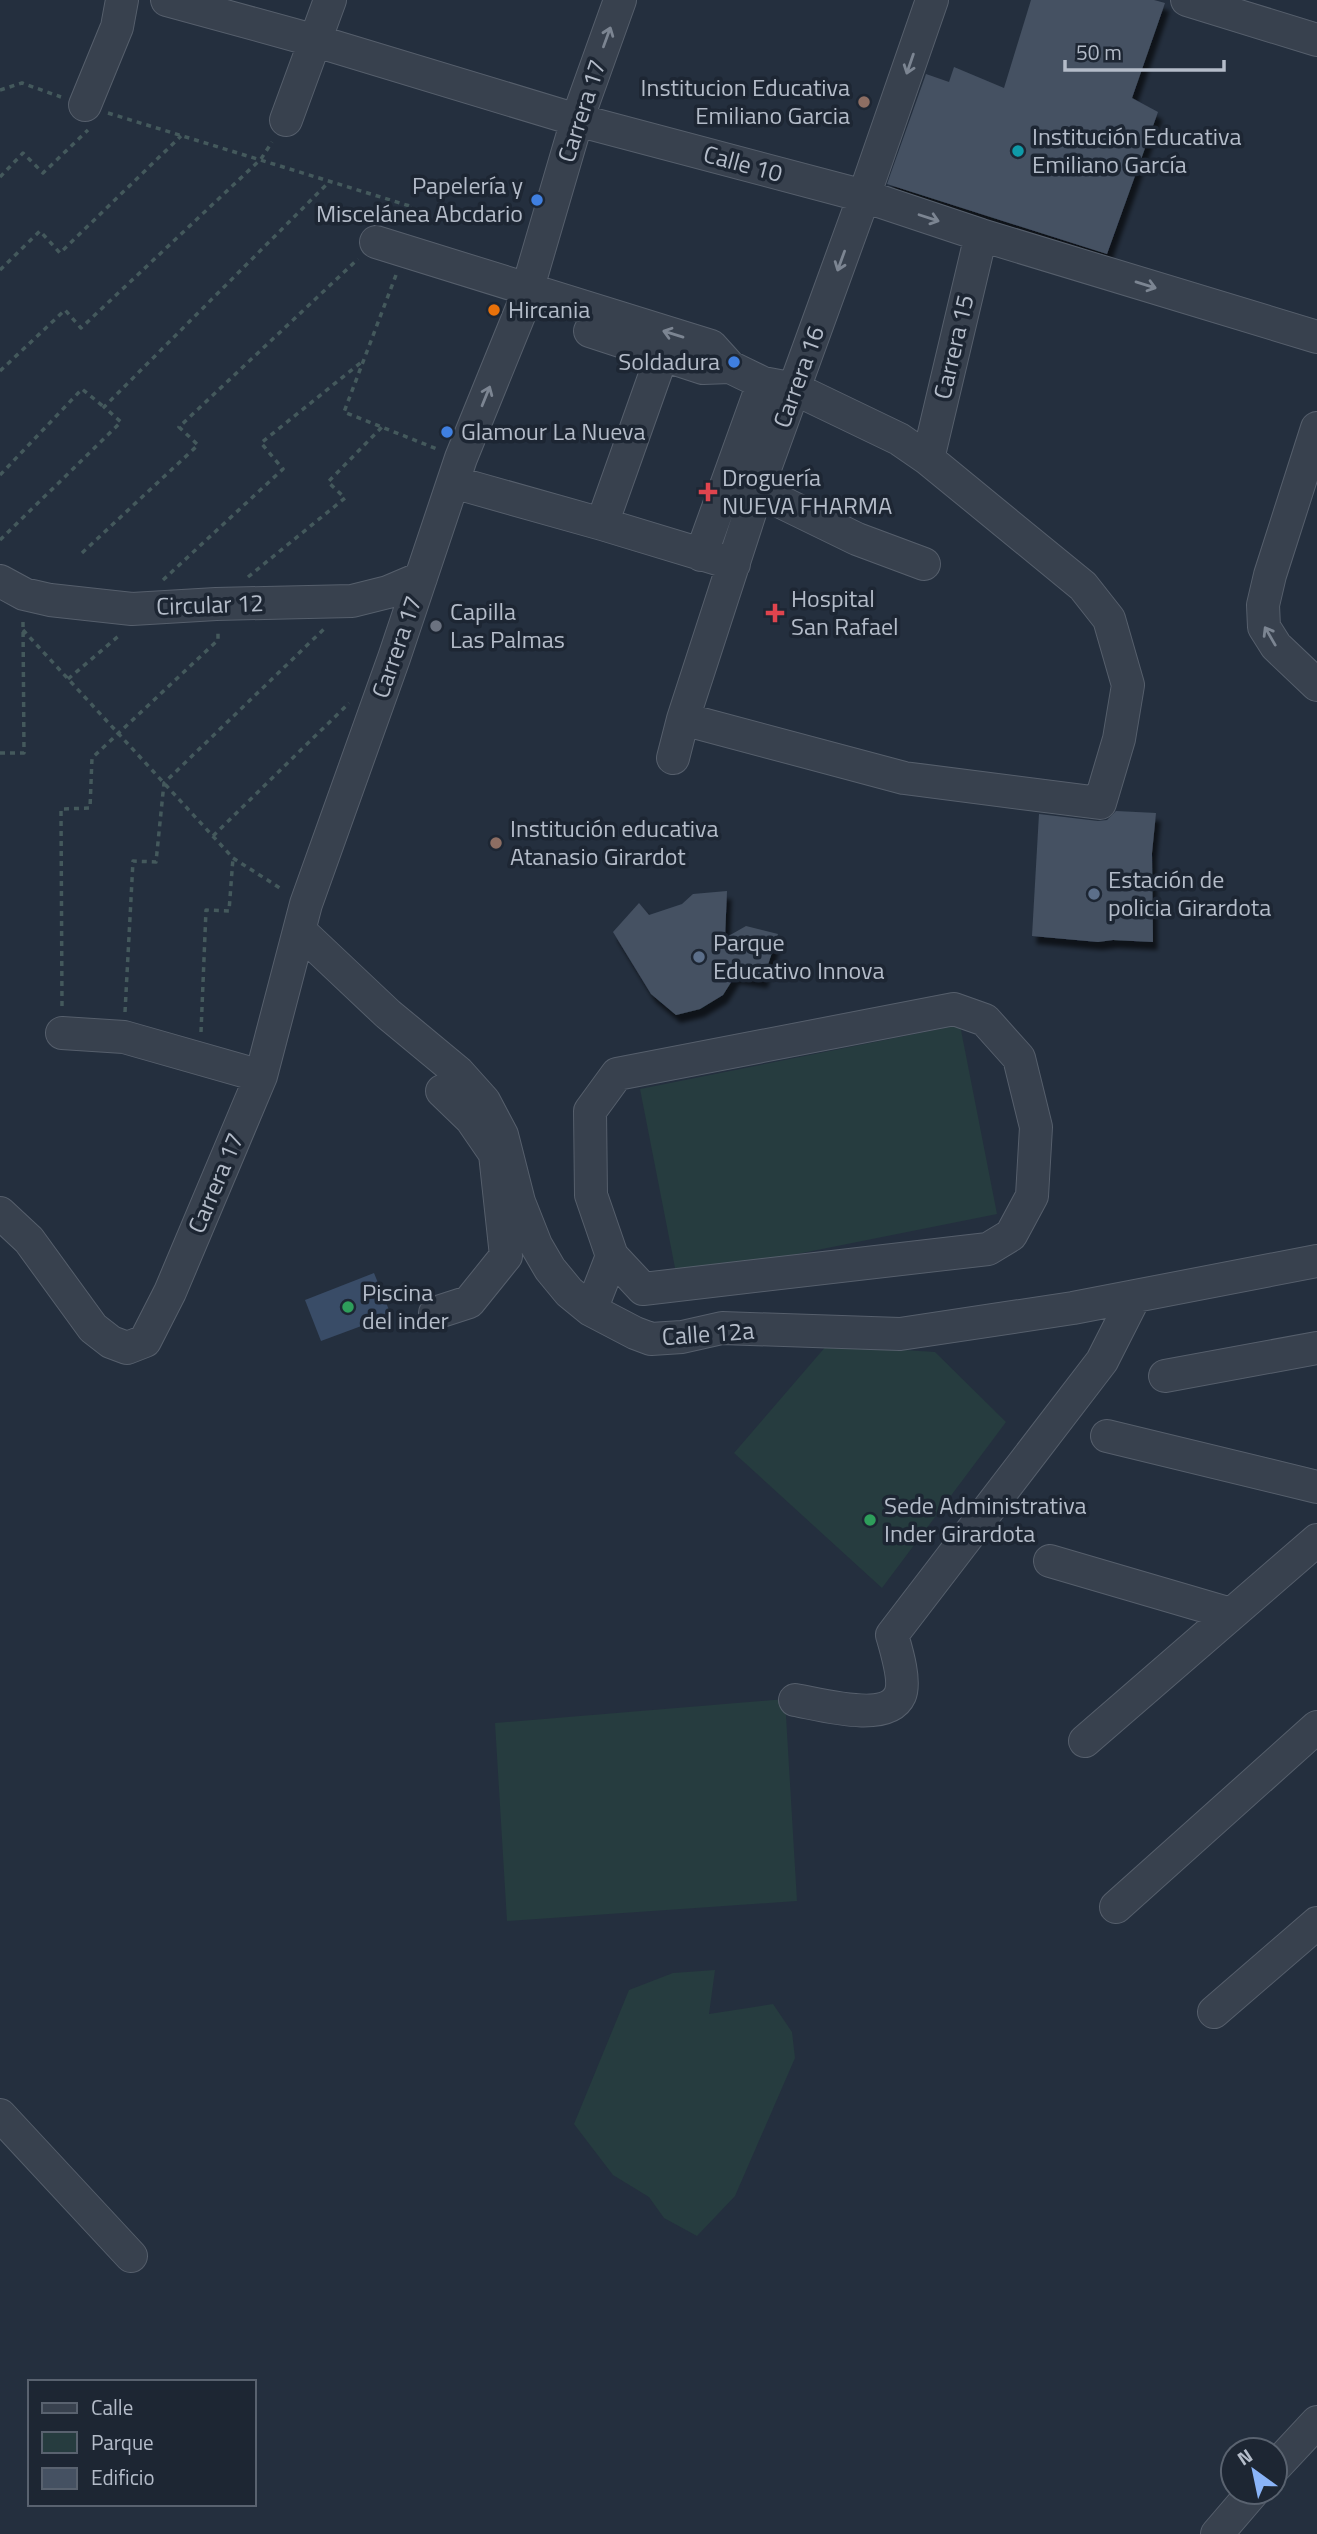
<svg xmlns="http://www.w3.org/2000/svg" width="1317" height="2534" viewBox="0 0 1317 2534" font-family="'Titillium Web',sans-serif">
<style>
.green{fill:#263c3f}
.water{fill:#394c67}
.building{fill:#455162;filter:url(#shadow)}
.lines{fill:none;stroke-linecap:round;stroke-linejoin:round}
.minor-casing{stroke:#565f6c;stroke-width:34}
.path{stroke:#44595c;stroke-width:3.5;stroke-dasharray:5 5;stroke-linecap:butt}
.minor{stroke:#38414e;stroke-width:32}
.oneway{stroke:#7c8592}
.education-dot{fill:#8d6e63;stroke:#1d2633;stroke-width:2.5}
.culture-dot{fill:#0f9aa8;stroke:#1d2633;stroke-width:2.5}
.shop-dot{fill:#3f7fe0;stroke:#1d2633;stroke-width:2.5}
.food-dot{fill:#e8710a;stroke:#1d2633;stroke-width:2.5}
.health-dot{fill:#e0444e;stroke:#1d2633;stroke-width:2.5}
.worship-dot{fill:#6b7280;stroke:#1d2633;stroke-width:2.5}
.service-dot{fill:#5c6f8a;stroke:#1d2633;stroke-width:2.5}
.leisure-dot{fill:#2e9e5b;stroke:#1d2633;stroke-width:2.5}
.labels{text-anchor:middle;stroke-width:7;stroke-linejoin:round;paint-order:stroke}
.poi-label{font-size:24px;fill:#b4bcc9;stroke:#1d2633;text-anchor:start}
.street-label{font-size:24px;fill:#b4bcc9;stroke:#1d2633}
</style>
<defs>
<filter id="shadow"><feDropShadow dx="4.5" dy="8" stdDeviation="2" flood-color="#0009"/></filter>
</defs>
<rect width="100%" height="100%" fill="#242f3e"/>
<!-- green -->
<path class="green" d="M 960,1025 L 997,1214 L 677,1278 L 640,1089 Z
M 827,1345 L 935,1352 L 1006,1422 L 882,1588 L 734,1453 Z
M 785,1699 L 797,1901 L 507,1921 L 495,1723 Z
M 715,1970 L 709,2014 L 773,2004 L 792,2032 L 795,2058 L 735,2196 L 697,2236 L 664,2218 L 649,2197 L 613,2175 L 574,2124 L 629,1990 L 673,1973 Z"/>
<!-- water -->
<path class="water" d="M 374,1273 L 391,1315 L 321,1341 L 305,1300 Z"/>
<!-- building -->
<path class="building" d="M 1031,0 L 1154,0 L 1165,3 L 1132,98 L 1158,112 L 1107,254 L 887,184 L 926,74 L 949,82 L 954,67 L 1004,88 Z
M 1116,811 L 1156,813 L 1152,853 L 1153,942 L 1113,940 L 1098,942 L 1032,936 L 1039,814 L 1098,821 L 1107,820 Z
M 727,891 L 725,938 L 746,926 L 778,934 L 763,980 L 735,976 L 723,995 L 700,1009 L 676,1015 L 651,994 L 613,932 L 639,903 L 649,915 L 682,904 L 693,894 Z"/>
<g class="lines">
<defs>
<path id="minor" d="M 167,0 L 316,41 L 577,120 L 864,196 L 981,235 L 1317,337
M 1187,0 L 1317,40
M 85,105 L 117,27 L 122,0
M 286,120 L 330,0
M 376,242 L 711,346 L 730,367 L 763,383 L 795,389 L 899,439 L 928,459 L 1083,586 L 1109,619 L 1128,685 L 1119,739 L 1100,803 L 904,778 L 683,719
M 590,331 L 703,368 L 730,367
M 1317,428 L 1270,575 L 1263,605 L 1264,627 L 1276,646 L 1317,685
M 928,459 L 981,235
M 453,482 L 602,524 L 734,564
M 759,485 L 781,502 L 857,539 L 924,564
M 602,524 L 662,355
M 701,555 L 763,383
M 0,581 L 24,594 L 50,600 L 132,609 L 216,604 L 352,601 L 388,592 L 421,578
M 673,758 L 683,719 L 759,485 L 864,196 L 932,0
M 300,931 L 388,1014 L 458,1072 L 484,1101 L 502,1135 L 519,1202 L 536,1245 L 550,1269 L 569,1292 L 591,1310 L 635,1333 L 651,1339 L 682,1337 L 722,1328 L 900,1334 L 1073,1308 L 1317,1261
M 62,1033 L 124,1037 L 261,1076
M 0,1213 L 29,1240 L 93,1328 L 111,1342 L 127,1348 L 145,1341 L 170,1292 L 261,1076 L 306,904 L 394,658 L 461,458 L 522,308 L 577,120 L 620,0
M 591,1310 L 612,1256 L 591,1195 L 590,1111 L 617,1074 L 954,1009 L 985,1020 L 1019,1058 L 1036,1127 L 1032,1196 L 1011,1235 L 988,1249 L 643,1289 L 612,1256
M 435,1313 L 469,1302 L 506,1256 L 495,1154 L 471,1119 L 442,1091
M 1165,1376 L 1317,1348
M 1107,1436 L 1317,1487
M 1050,1561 L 1231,1614
M 795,1700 C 819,1704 887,1724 900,1695 C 906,1681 896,1649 892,1635 L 1102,1361 L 1135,1296
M 1085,1741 L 1317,1540
M 1116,1907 L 1317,1727
M 1214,2012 L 1317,1923
M 0,2115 L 131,2256
M 1275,2467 L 1317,2422
M 1217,2534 L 1253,2492"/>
</defs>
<!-- minor casing -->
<use href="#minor" class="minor-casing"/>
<!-- path -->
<path class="path" d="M 0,90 L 22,83 L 61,97
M 108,113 L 413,207 L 397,223
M 0,177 L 23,153 L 43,173 L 88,130
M 0,270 L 40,231 L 60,253 L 181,136
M 396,275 L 344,412 L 437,449
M 0,371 L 65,310 L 81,328 L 261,159 L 272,142
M 0,475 L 82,389 L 104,407
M 0,540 L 121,422 L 104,407 L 330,181
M 82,553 L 198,445 L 179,427 L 358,259
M 248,577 L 345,498 L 328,482 L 382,427
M 163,580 L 283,469 L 261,443 L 364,360
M 23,630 L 233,858 L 283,890
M 68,679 L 121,634
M 0,753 L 24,753 L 23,622
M 213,836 L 349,703
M 62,1006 L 61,809 L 90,808 L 92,758 L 218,640 L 218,629
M 125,1012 L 133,861 L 156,862 L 164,783 L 326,627
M 201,1032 L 206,910 L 229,911 L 233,858"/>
<!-- minor -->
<use href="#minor" class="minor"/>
</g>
<!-- one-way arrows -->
<defs><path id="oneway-shaft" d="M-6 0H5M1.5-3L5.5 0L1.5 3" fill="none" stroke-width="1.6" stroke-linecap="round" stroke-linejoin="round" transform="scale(1.75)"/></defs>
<g class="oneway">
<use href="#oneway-shaft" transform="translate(607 37) rotate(-70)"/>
<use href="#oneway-shaft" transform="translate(910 64) rotate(109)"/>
<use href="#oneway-shaft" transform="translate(929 218) rotate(18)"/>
<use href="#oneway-shaft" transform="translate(841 261) rotate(110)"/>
<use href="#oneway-shaft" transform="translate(1146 285) rotate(17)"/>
<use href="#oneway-shaft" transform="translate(673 334) rotate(-163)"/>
<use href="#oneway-shaft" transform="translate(486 396) rotate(-68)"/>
<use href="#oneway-shaft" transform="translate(1270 636) rotate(-120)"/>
</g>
<!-- markers -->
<g class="education-dot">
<circle cx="864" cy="102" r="7"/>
<circle cx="496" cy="843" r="7"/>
</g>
<circle class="culture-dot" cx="1018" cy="151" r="7"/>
<g class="shop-dot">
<circle cx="537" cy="200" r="7"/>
<circle cx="734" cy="362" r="7"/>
<circle cx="447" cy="432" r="7"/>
</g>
<circle class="food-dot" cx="494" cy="310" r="7"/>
<g class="health-dot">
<path d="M704.5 481.5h7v7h7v7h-7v7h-7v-7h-7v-7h7z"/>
<path d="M771.5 602.5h7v7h7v7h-7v7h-7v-7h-7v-7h7z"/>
</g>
<circle class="worship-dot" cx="436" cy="626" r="7"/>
<g class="service-dot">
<circle cx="1094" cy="894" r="7"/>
<circle cx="699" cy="957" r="7"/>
</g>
<g class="leisure-dot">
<circle cx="348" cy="1307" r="7"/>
<circle cx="870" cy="1520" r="7"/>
</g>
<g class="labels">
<!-- poi labels -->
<g class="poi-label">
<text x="850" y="96" text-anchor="end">Institucion Educativa<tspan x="850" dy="28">Emiliano Garcia</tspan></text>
<text x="1032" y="145">Institución Educativa<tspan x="1032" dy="28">Emiliano García</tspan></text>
<text x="523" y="194" text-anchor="end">Papelería y<tspan x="523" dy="28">Miscelánea Abcdario</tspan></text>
<text x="508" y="318">Hircania</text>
<text x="720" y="370" text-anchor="end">Soldadura</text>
<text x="461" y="440">Glamour La Nueva</text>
<text x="722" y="486">Droguería<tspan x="722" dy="28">NUEVA FHARMA</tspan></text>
<text x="791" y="607">Hospital<tspan x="791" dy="28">San Rafael</tspan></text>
<text x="450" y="620">Capilla<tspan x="450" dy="28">Las Palmas</tspan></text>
<text x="510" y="837">Institución educativa<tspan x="510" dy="28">Atanasio Girardot</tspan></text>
<text x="1108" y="888">Estación de<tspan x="1108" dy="28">policia Girardota</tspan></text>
<text x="713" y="951">Parque<tspan x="713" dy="28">Educativo Innova</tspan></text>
<text x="362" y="1301">Piscina<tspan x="362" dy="28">del inder</tspan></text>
<text x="884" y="1514">Sede Administrativa<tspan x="884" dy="28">Inder Girardota</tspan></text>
</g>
<!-- street labels -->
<g class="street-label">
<text transform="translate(582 111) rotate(-72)" y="8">Carrera 17</text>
<text transform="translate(743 164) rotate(15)" y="8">Calle 10</text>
<text transform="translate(954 347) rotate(-77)" y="8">Carrera 15</text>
<text transform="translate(799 377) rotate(-70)" y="8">Carrera 16</text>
<text transform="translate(210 605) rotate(-2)" y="8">Circular 12</text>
<text transform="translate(397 647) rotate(-71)" y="8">Carrera 17</text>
<text transform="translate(216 1183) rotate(-67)" y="8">Carrera 17</text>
<text transform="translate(708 1334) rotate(-4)" y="8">Calle 12a</text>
</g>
</g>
<!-- legend -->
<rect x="28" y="2380" width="228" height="126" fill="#1d2633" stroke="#59626f" stroke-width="2"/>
<rect x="42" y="2403" width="35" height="10" fill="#38414e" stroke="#59626f" stroke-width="2"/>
<text x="91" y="2415" font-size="21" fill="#b4bcc9">Calle</text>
<rect x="42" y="2432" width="35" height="21" fill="#263c3f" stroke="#59626f" stroke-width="2"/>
<text x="91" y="2450" font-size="21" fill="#b4bcc9">Parque</text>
<rect x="42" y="2468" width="35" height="21" fill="#455162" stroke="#59626f" stroke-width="2"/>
<text x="91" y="2485" font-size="21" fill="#b4bcc9">Edificio</text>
<!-- north arrow -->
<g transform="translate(1254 2471) rotate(327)"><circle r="33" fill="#1d2633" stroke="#59626f" stroke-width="2"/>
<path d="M0-5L12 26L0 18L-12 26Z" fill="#8ab4f8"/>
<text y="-10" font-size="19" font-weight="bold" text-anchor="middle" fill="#b4bcc9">N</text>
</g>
<!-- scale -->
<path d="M1065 60v10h159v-10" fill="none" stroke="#b4bcc9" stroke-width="3.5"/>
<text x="1076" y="60" font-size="21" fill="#b4bcc9" stroke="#1d2633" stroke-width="5" paint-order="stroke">50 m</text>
</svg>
